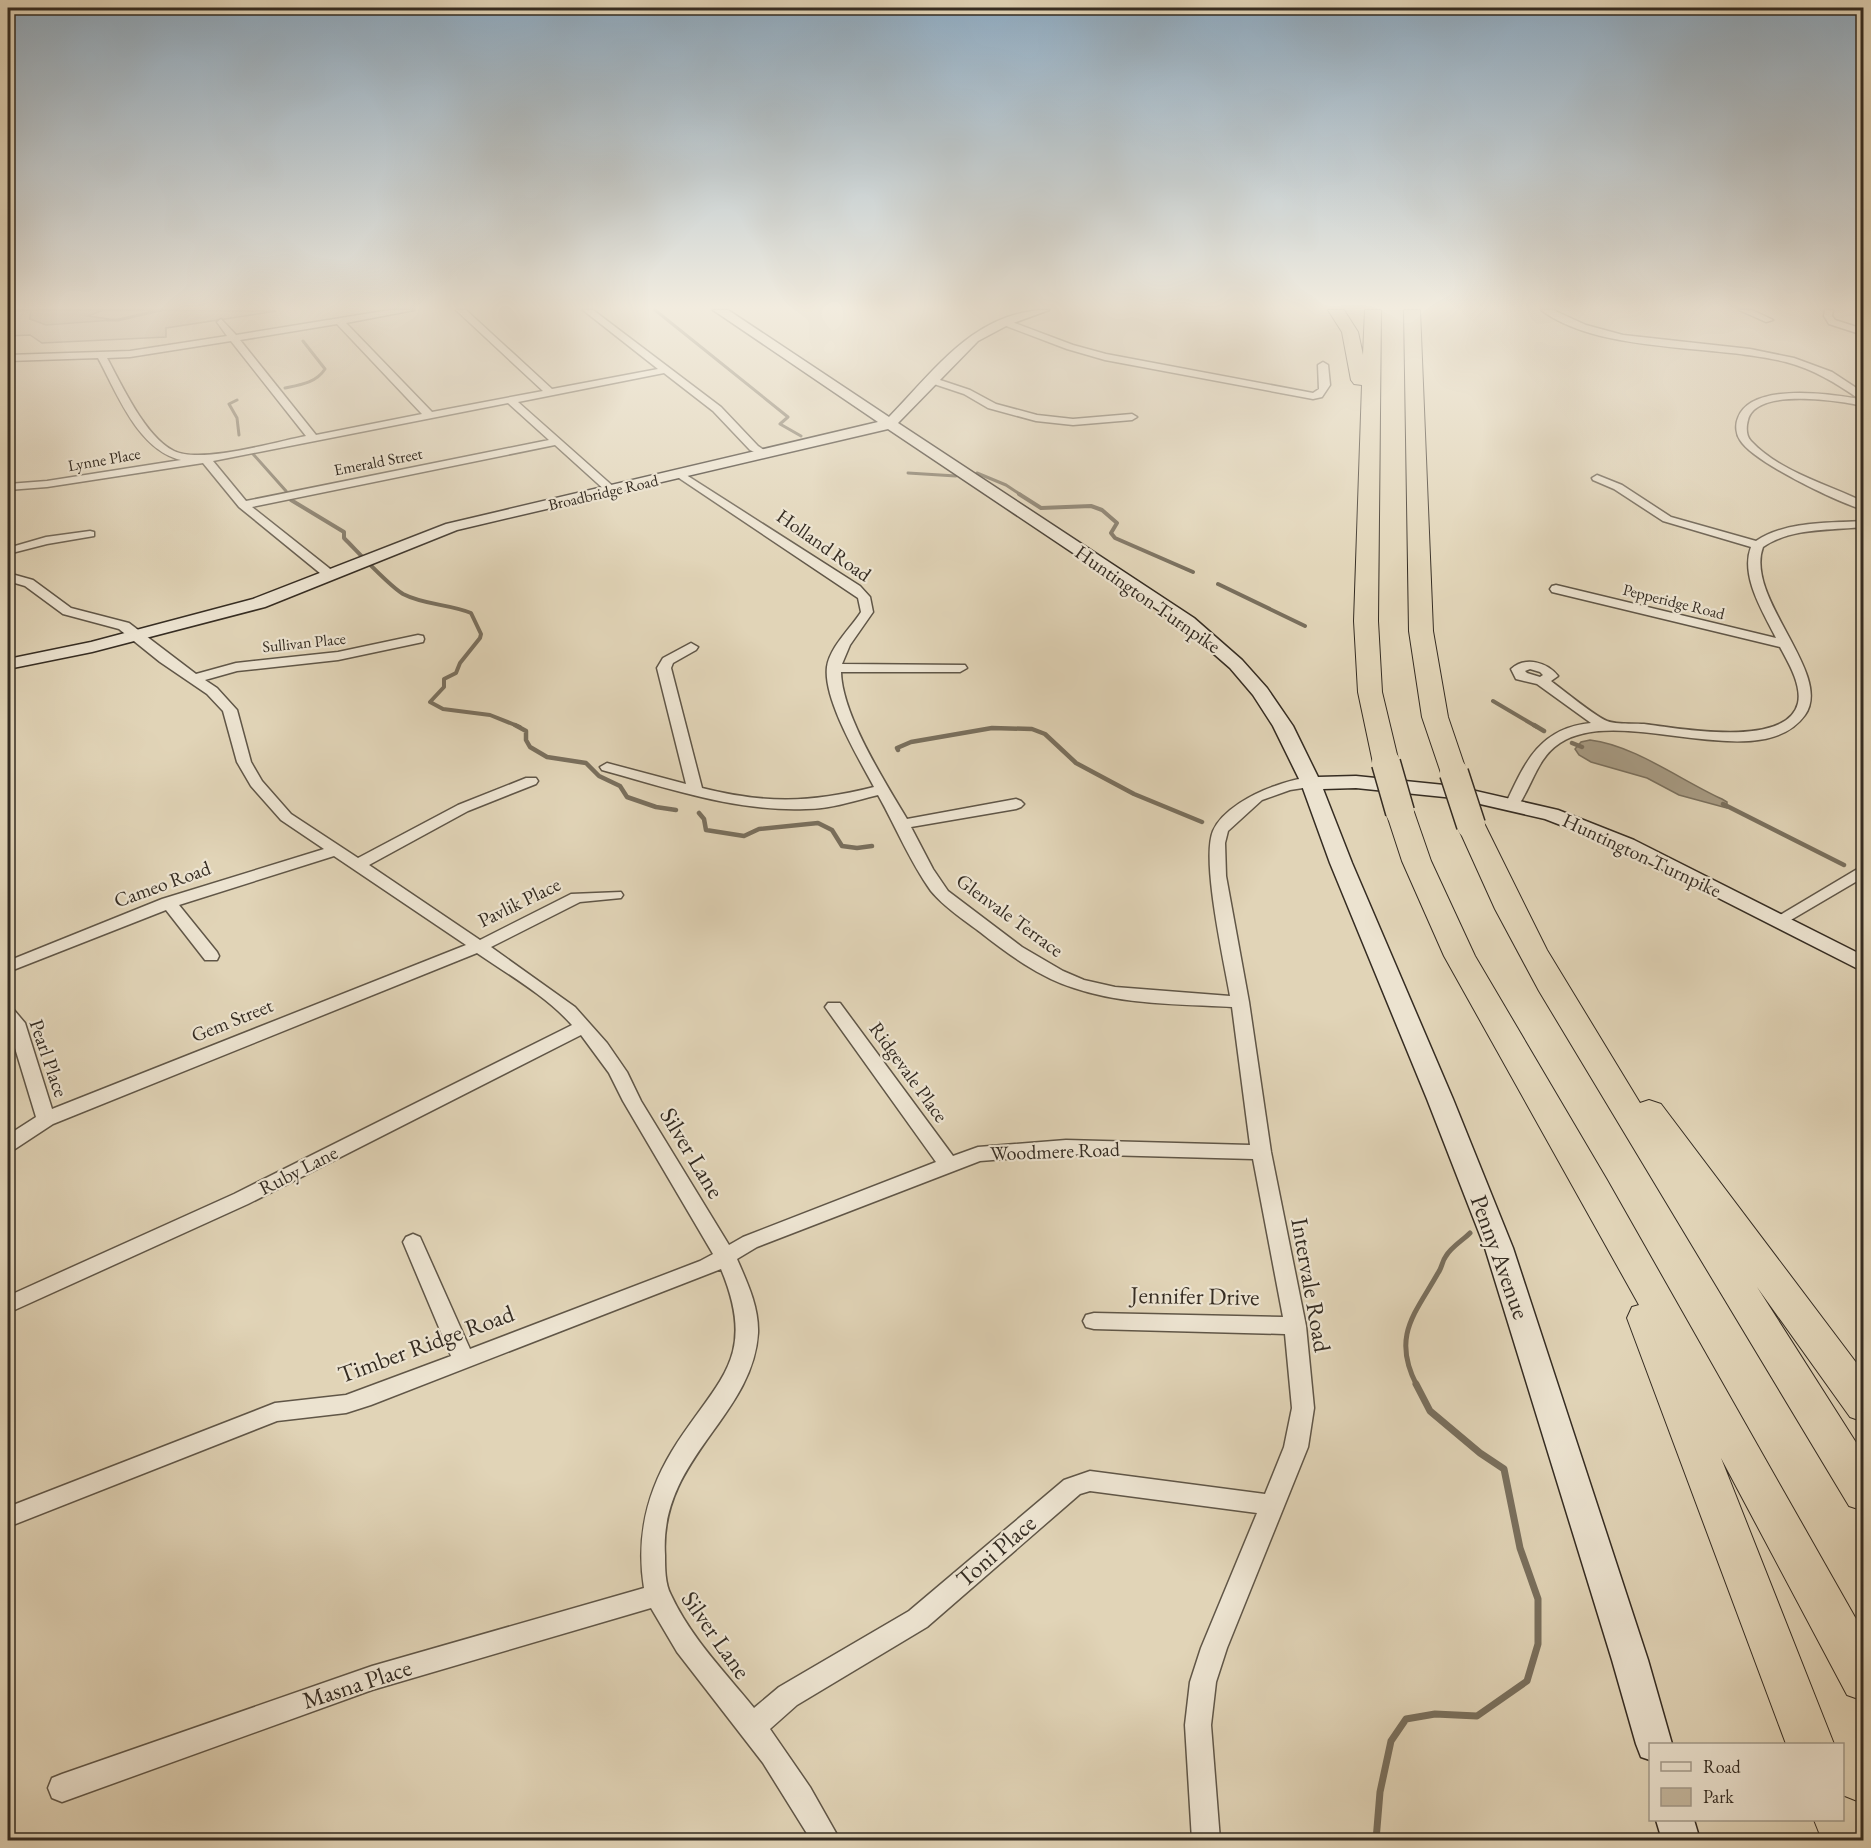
<svg xmlns="http://www.w3.org/2000/svg" width="1871" height="1848" viewBox="0 0 1871 1848" font-family="'EB Garamond',serif">
<style>
.green{fill:#c4b79e;stroke:#7c7260;stroke-width:1.5}
.water{fill:#a79b84;stroke:#796f5d;stroke-width:1.5}
.lines{fill:none;stroke-linecap:round;stroke-linejoin:round}
.stream-far4{stroke:#796f5d;stroke-width:3}
.stream-far3{stroke:#796f5d;stroke-width:4}
.stream-far2{stroke:#796f5d;stroke-width:4.5}
.stream-far1{stroke:#796f5d;stroke-width:5}
.stream{stroke:#796f5d;stroke-width:7}
.street-casing{stroke:#605647;stroke-width:3}
.secondary-casing{stroke:#352c22;stroke-width:3}
.highway-casing{stroke:#352c22;stroke-width:2}
.street{fill:#ece3d0;fill-rule:evenodd}
.secondary{fill:#ece3d0;fill-rule:evenodd}
.highway{fill:#e1d4b7;fill-rule:evenodd}
.highway-bridge-casing{stroke:#352c22;stroke-width:31;stroke-linecap:butt}
.highway-bridge{stroke:#e1d4b7;stroke-width:28}
.labels{text-anchor:middle;stroke-width:4.5;stroke-linejoin:round;paint-order:stroke}
.far-street-label{font-size:16px;fill:#352c22;stroke:#ece3d0}
.street-label{font-size:20px;fill:#352c22;stroke:#ece3d0}
.near-street-label{font-size:24px;fill:#352c22;stroke:#ece3d0}
</style>
<rect width="100%" height="100%" fill="#e1d4b7"/>
<filter id="stains"><feTurbulence type="fractalNoise" baseFrequency=".00333" numOctaves="4"/><feColorMatrix values="0 0 0 0 .2 0 0 0 0 .09 0 0 0 0 .02 0 0 0 .5 -.17"/></filter>
<radialGradient id="worn" r=".72"><stop offset=".6" stop-color="#630" stop-opacity="0"/><stop offset="1" stop-color="#630" stop-opacity=".3"/></radialGradient>
<!-- green -->
<path class="green" d="M 8,310 L 31,310 L 30,319 L 109,319 L 86,316 L 103,310 L 277,311 L 166,328 L 166,337 L 42,343 L 30,335 L 8,336 Z"/>
<!-- water -->
<path class="water" d="M 31,310 L 103,310 L 88,316 L 113,320 L 46,325 L 30,319 Z
M 1590,740 C 1634,745 1682,781 1722,799 L 1727,802 L 1727,808 L 1679,795 L 1647,778 L 1591,762 L 1579,755 L 1575,749 L 1581,742 Z"/>
<g class="lines">
<!-- stream-far4 -->
<path class="stream-far4" d="M 655,310 L 788,417 L 780,424 L 801,436
M 108,320 L 118,320 L 161,310
M 285,388 C 300,385 316,383 325,369 L 303,341
M 237,400 L 229,404 L 237,418 L 239,435
M 253,454 L 286,491
M 908,473 L 956,476
M 977,473 L 1006,485 L 1021,495"/>
<!-- stream-far3 -->
<path class="stream-far3" d="M 1019,494 L 1041,508 L 1091,506 L 1102,510 L 1117,523 L 1111,533 L 1115,538 L 1193,572
M 291,500 L 344,532 L 344,538 C 358,552 388,585 403,594 C 424,605 449,604 471,613 L 481,634 L 480,638 L 460,663 L 456,673 L 444,679 L 444,687 L 430,702 L 443,709 L 490,715 L 520,727
M 1218,584 L 1305,626
M 1493,701 L 1537,727"/>
<!-- stream-far2 -->
<path class="stream-far2" d="M 515,725 L 526,731 L 526,740 L 530,747 L 547,757 L 586,763 L 599,776 L 620,786 L 627,797 L 656,807 L 676,810
M 1534,725 L 1544,731
M 1572,743 L 1582,747
M 898,750 L 897,748 L 911,742 L 992,728 L 1032,729 L 1045,734 L 1076,763 L 1134,794 L 1202,822
M 1723,804 L 1844,865
M 699,813 L 704,819 L 706,830 L 744,836 L 759,829 L 818,823 L 832,830 L 842,846 L 857,848 L 872,846"/>
<!-- stream-far1 -->
<path class="stream-far1" d="M 1417,1386 C 1391,1336 1415,1314 1438,1273 C 1442,1268 1442,1261 1446,1256 C 1451,1247 1463,1240 1470,1233"/>
<!-- stream -->
<path class="stream" d="M 8,1837 L 11,1840
M 1376,1840 L 1380,1792 L 1391,1741 L 1406,1719 L 1435,1714 L 1477,1716 L 1527,1681 L 1538,1644 L 1538,1599 L 1520,1548 L 1504,1469 L 1480,1453 L 1430,1411 L 1416,1384"/>
<defs>
<path id="street" d="M 390,310 L 414,310 L 346,323 L 432,412 L 543,391 L 456,310 L 466,310 L 552,389 L 658,369 L 583,310 L 593,310 L 721,407 L 758,446 L 770,454 L 765,457 L 750,450 L 713,411 L 664,373 L 518,402 L 615,488 L 615,492 L 607,492 L 555,445 L 252,507 L 334,572 L 334,578 L 326,578 L 239,507 L 203,463 L 47,487 L 8,490 L 8,484 L 47,481 L 181,460 C 138,450 117,393 98,358 L 8,361 L 8,355 L 130,351 L 227,336 L 217,322 L 221,319 L 236,335 ZM 337,324 L 422,414 L 316,435 L 240,340 ZM 231,341 L 306,436 C 275,442 201,464 174,451 C 145,437 122,385 107,358 L 130,357 ZM 508,403 L 549,440 L 246,501 L 213,461 Z
M 1541,310 L 1553,310 L 1586,325 L 1623,335 L 1750,349 L 1794,358 L 1832,372 L 1864,393 L 1864,406 C 1840,401 1756,387 1748,420 C 1746,427 1746,436 1751,441 C 1780,472 1827,484 1864,502 L 1864,510 C 1837,502 1753,462 1740,440 C 1736,434 1735,425 1738,418 C 1751,382 1831,394 1859,399 C 1836,383 1813,369 1786,362 C 1714,344 1600,354 1541,310 Z
M 1739,310 L 1752,310 L 1773,320 L 1766,322 Z
M 1825,310 L 1833,310 L 1832,316 L 1835,320 L 1863,329 L 1864,333 L 1860,334 L 1829,324 L 1824,316 Z
M 1856,310 L 1864,310 L 1864,314 L 1857,312 Z
M 1004,319 L 1073,345 L 1106,354 L 1313,393 L 1319,389 L 1318,365 L 1323,362 L 1328,365 L 1330,385 L 1322,397 L 1313,399 L 1105,360 L 1067,349 L 1001,324 L 1000,322 Z
M 931,377 L 970,390 L 996,404 L 1037,415 L 1073,419 L 1132,414 L 1137,417 L 1132,420 L 1073,425 L 1036,421 L 988,408 L 964,394 L 928,382 L 928,378 Z
M 680,471 L 860,586 L 870,597 L 873,612 L 850,645 L 842,664 L 965,665 L 967,668 L 960,672 L 841,672 C 842,715 885,782 907,819 L 1016,799 L 1021,801 L 1024,804 L 1021,807 L 1016,809 L 911,827 L 933,869 L 948,891 L 1022,947 L 1063,971 L 1084,980 L 1115,987 L 1230,996 C 1224,961 1201,860 1213,831 C 1222,810 1254,793 1275,786 C 1286,782 1310,773 1318,783 L 1316,786 L 1290,790 L 1262,800 L 1228,831 L 1225,843 L 1226,876 L 1249,1002 L 1271,1152 L 1306,1326 L 1314,1408 L 1308,1447 L 1227,1648 L 1216,1682 L 1211,1725 L 1220,1840 L 1192,1840 L 1185,1725 L 1190,1682 L 1201,1648 L 1257,1513 L 1090,1491 L 1080,1494 L 927,1627 L 797,1705 L 770,1729 L 810,1787 L 840,1840 L 811,1840 L 763,1763 L 677,1652 L 651,1608 L 372,1690 L 62,1802 L 52,1798 L 48,1788 L 52,1778 L 62,1774 L 372,1666 L 644,1588 C 636,1538 646,1494 672,1451 C 716,1380 759,1360 721,1269 L 371,1405 L 346,1413 L 277,1421 L 8,1527 L 8,1507 L 275,1403 L 346,1395 L 451,1356 L 403,1242 L 406,1237 L 413,1234 L 420,1237 L 470,1349 L 700,1261 L 713,1254 L 623,1101 L 609,1073 L 581,1035 L 248,1204 L 8,1313 L 8,1296 L 234,1194 L 572,1025 C 546,996 509,975 477,953 L 53,1124 L 15,1149 L 8,1151 L 8,1135 L 36,1117 L 8,1025 L 8,1008 L 14,1010 L 25,1023 L 52,1109 L 466,945 L 334,856 L 179,905 L 217,952 L 219,956 L 217,960 L 205,960 L 166,910 L 8,972 L 8,961 L 162,899 L 324,849 L 281,820 L 251,786 L 237,762 L 223,711 L 207,694 L 160,662 L 119,629 L 63,614 L 25,586 L 8,581 L 8,573 L 33,580 L 71,608 L 129,623 L 196,674 L 236,663 L 338,652 L 418,635 L 423,636 L 424,639 L 423,642 L 338,660 L 237,671 L 205,680 L 217,688 L 237,710 L 251,762 L 262,781 L 291,814 L 358,858 L 458,805 L 526,778 L 536,778 L 538,781 L 536,784 L 468,811 L 369,865 L 480,940 L 571,894 L 621,892 L 623,895 L 621,898 L 580,902 L 491,947 L 575,1007 L 607,1043 L 627,1072 L 641,1101 L 729,1245 L 743,1237 L 936,1162 L 825,1007 L 828,1003 L 840,1003 L 953,1156 L 978,1147 L 1066,1140 L 1250,1145 L 1232,1007 C 1179,1004 1124,1005 1074,988 C 1039,977 1008,954 980,932 C 964,920 944,907 931,891 C 910,862 896,827 878,795 C 854,801 830,809 806,809 C 736,812 668,788 602,770 L 600,767 L 607,763 L 686,784 L 657,668 L 663,658 L 691,643 L 698,647 L 696,650 L 673,663 L 671,668 L 702,788 C 766,804 810,803 874,787 C 859,759 823,699 827,667 C 830,647 850,629 861,612 L 858,598 L 676,476 L 675,474 ZM 1066,1154 L 1253,1159 L 1283,1317 L 1094,1313 L 1086,1315 L 1083,1321 L 1086,1327 L 1094,1329 L 1285,1334 L 1292,1408 L 1284,1447 L 1265,1494 L 1090,1471 L 1064,1480 L 909,1611 L 779,1687 L 754,1708 C 725,1672 691,1638 671,1595 C 665,1584 665,1568 665,1555 C 659,1458 753,1417 758,1333 C 759,1307 747,1282 737,1259 L 757,1247 L 980,1161 Z
M 1597,475 L 1622,485 L 1671,517 L 1756,541 C 1785,521 1830,523 1864,521 L 1864,527 C 1832,530 1790,528 1763,547 C 1744,598 1834,674 1805,715 C 1760,778 1621,703 1560,743 C 1537,758 1533,784 1518,806 L 1508,806 L 1506,803 C 1525,762 1540,728 1591,723 L 1537,684 L 1516,679 L 1511,669 C 1525,656 1547,662 1558,676 L 1551,681 C 1563,690 1596,717 1607,721 C 1617,725 1633,723 1644,724 C 1676,728 1787,749 1798,703 C 1802,685 1788,662 1780,647 L 1552,592 L 1550,589 L 1552,586 L 1556,585 L 1776,638 C 1763,612 1740,576 1751,547 L 1663,521 L 1614,489 L 1593,480 L 1592,478 ZM 1530,669 L 1540,672 L 1543,675 L 1540,677 L 1527,673 L 1525,671 Z
M 90,531 L 94,532 L 94,536 L 47,544 L 8,554 L 8,548 L 46,537 Z
M 1864,865 L 1864,877 L 1784,924 L 1778,926 L 1770,921 Z"/>
<path id="secondary" d="M 713,310 L 728,310 L 889,417 C 936,369 976,310 1049,310 L 1008,325 L 978,341 L 898,423 L 1194,618 L 1242,660 L 1267,688 L 1293,726 L 1318,777 L 1356,776 L 1454,786 L 1558,810 L 1634,840 L 1864,956 L 1864,972 L 1620,848 L 1545,819 L 1454,798 L 1356,788 L 1323,789 L 1352,863 L 1453,1099 L 1513,1248 L 1648,1660 L 1672,1744 L 1650,1744 L 1650,1760 L 1641,1757 L 1636,1744 L 1612,1660 L 1485,1248 L 1427,1099 L 1330,863 L 1301,783 L 1273,726 L 1253,695 L 1230,668 L 1182,626 L 888,429 L 457,530 L 265,607 L 92,652 L 8,669 L 8,659 L 91,642 L 253,599 L 446,524 L 878,422 Z
M 1656,1820 L 1694,1820 L 1700,1840 L 1662,1840 Z"/>
<path id="highway" d="M 1328,310 L 1344,310 L 1358,332 L 1363,355 L 1365,310 L 1381,310 L 1378,621 L 1382,692 L 1399,763 L 1395,769 L 1386,771 L 1377,769 L 1373,763 L 1358,692 L 1354,621 L 1362,385 L 1354,384 L 1351,380 L 1342,332 Z
M 1404,310 L 1420,310 L 1433,631 L 1448,717 L 1467,773 L 1463,779 L 1454,781 L 1445,779 L 1441,773 L 1422,717 L 1409,631 Z
M 1400,804 L 1410,806 L 1414,812 L 1431,861 L 1475,956 L 1607,1180 L 1864,1633 L 1864,1701 L 1847,1695 L 1721,1458 L 1834,1744 L 1786,1744 L 1627,1318 L 1632,1307 L 1639,1305 L 1444,956 L 1402,861 L 1386,812 L 1390,806 Z
M 1471,817 L 1481,819 L 1485,825 L 1547,950 L 1640,1103 L 1649,1100 L 1661,1104 L 1864,1373 L 1864,1422 L 1850,1417 L 1757,1287 L 1864,1455 L 1864,1511 L 1849,1506 L 1539,991 L 1495,909 L 1457,825 L 1461,819 Z
M 1842,1796 L 1857,1802 L 1864,1818 L 1864,1840 L 1822,1840 L 1814,1820 L 1842,1820 Z"/>
</defs>
<!-- street casing -->
<use href="#street" class="street-casing"/>
<!-- secondary casing -->
<use href="#secondary" class="secondary-casing"/>
<!-- highway casing -->
<use href="#highway" class="highway-casing"/>
<!-- street -->
<use href="#street" class="street"/>
<!-- secondary -->
<use href="#secondary" class="secondary"/>
<!-- highway -->
<use href="#highway" class="highway"/>
<defs>
<path id="highway-bridge" d="M 1386,763 L 1400,812
M 1454,773 L 1471,825"/>
</defs>
<!-- highway-bridge casing -->
<use href="#highway-bridge" class="highway-bridge-casing"/>
<!-- highway-bridge -->
<use href="#highway-bridge" class="highway-bridge"/>
</g>
<!-- sky -->
<linearGradient id="sky" x2="0" y2="1"><stop stop-color="#8eaac0"/><stop offset="0.54" stop-color="#f2ecdf"/><stop offset="1" stop-color="#f2ecdf" stop-opacity="0"/></linearGradient>
<rect width="1871" height="569" fill="url(#sky)"/>
<g class="labels">
<!-- far-street labels -->
<g class="far-street-label">
<text transform="translate(104 459) rotate(-10)" y="6">Lynne Place</text>
<text transform="translate(378 461) rotate(-11)" y="6">Emerald Street</text>
<text transform="translate(603 492) rotate(-13)" y="6">Broadbridge Road</text>
<text transform="translate(1674 601) rotate(14)" y="6">Pepperidge Road</text>
<text transform="translate(304 642) rotate(-6)" y="6">Sullivan Place</text>
</g>
<!-- street labels -->
<g class="street-label">
<text transform="translate(824 545) rotate(35)" y="7">Holland Road</text>
<text transform="translate(1148 599) rotate(35)" y="7">Huntington Turnpike</text>
<text transform="translate(1642 855) rotate(25)" y="7">Huntington Turnpike</text>
<text transform="translate(162 884) rotate(-20)" y="7">Cameo Road</text>
<text transform="translate(519 902) rotate(-26)" y="7">Pavlik Place</text>
<text transform="translate(1010 915) rotate(36)" y="7">Glenvale Terrace</text>
<text transform="translate(232 1020) rotate(-22)" y="7">Gem Street</text>
<text transform="translate(49 1058) rotate(71)" y="7">Pearl Place</text>
<text transform="translate(909 1072) rotate(54)" y="7">Ridgevale Place</text>
<text transform="translate(1055 1151) rotate(-2)" y="7">Woodmere Road</text>
<text transform="translate(298 1170) rotate(-27)" y="7">Ruby Lane</text>
</g>
<!-- near-street labels -->
<g class="near-street-label">
<text transform="translate(692 1153) rotate(59)" y="8">Silver Lane</text>
<text transform="translate(1500 1257) rotate(70)" y="8">Penny Avenue</text>
<text transform="translate(1311 1285) rotate(80)" y="8">Intervale Road</text>
<text transform="translate(1195 1296) rotate(1)" y="8">Jennifer Drive</text>
<text transform="translate(426 1344) rotate(-20)" y="8">Timber Ridge Road</text>
<text transform="translate(996 1551) rotate(-41)" y="8">Toni Place</text>
<text transform="translate(716 1635) rotate(55)" y="8">Silver Lane</text>
<text transform="translate(357 1684) rotate(-18)" y="8">Masna Place</text>
</g>
</g>
<!-- margin -->
<rect width="1871" height="1848" fill="none" stroke="#e1d4b7" stroke-width="30"/>
<rect x="9" y="9" width="1853" height="1830" fill="none" stroke="#352c22" stroke-width="3"/>
<rect x="15" y="15" width="1841" height="1818" fill="none" stroke="#352c22" stroke-width="1.5"/>
<!-- legend -->
<rect x="1649" y="1743" width="195" height="78" fill="#ece3d0" stroke="#a39a8a" stroke-width="1.5"/>
<rect x="1661" y="1762" width="30" height="9" fill="#ece3d0" stroke="#a39a8a" stroke-width="1.5"/>
<text x="1703" y="1773" font-size="18" fill="#352c22">Road</text>
<rect x="1661" y="1788" width="30" height="18" fill="#c4b79e" stroke="#a39a8a" stroke-width="1.5"/>
<text x="1703" y="1803" font-size="18" fill="#352c22">Park</text>
<rect width="100%" height="100%" filter="url(#stains)"/>
<rect width="100%" height="100%" fill="url(#worn)"/>
</svg>
